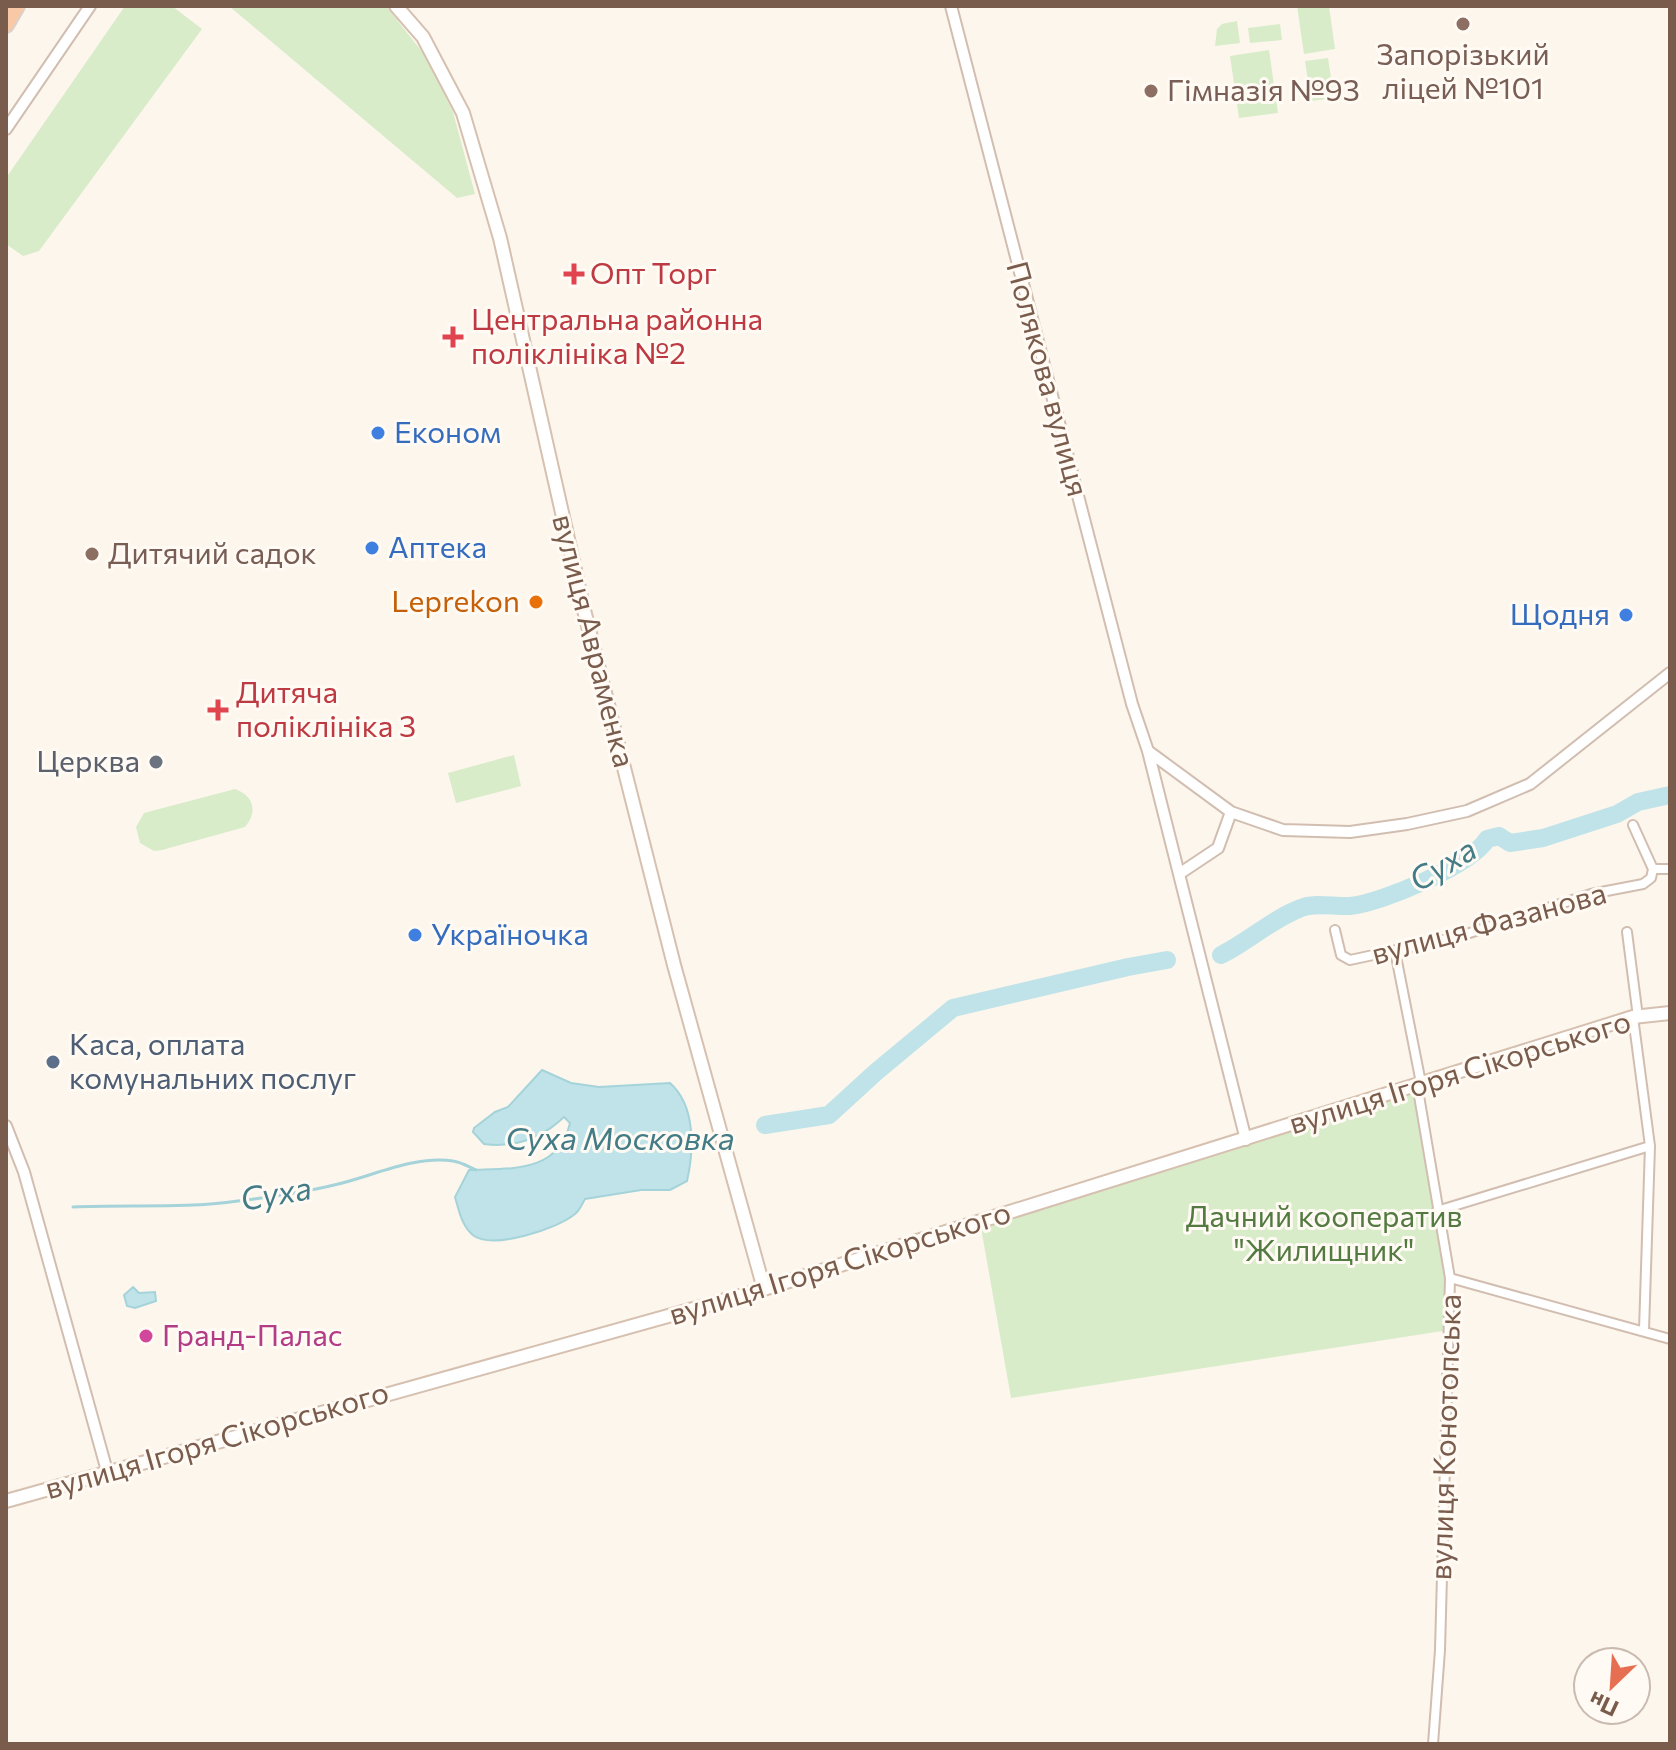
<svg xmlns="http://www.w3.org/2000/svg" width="1676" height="1750" viewBox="0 0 1676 1750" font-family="Commissioner,sans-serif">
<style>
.green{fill:#d8ecc9}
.water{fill:#bfe3e8;stroke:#a5d3da;stroke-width:2}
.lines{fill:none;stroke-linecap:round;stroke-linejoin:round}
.stream{stroke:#a5d3da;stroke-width:3}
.river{stroke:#bfe3e8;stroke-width:18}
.minor-casing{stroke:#d1beb0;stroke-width:12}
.tertiary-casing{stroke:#d1beb0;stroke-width:14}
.secondary-casing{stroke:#d6c0b0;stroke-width:16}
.trunk-casing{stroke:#dad1cd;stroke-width:18}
.minor{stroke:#fff;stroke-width:8}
.tertiary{stroke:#fff;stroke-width:10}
.secondary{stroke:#fff;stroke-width:12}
.trunk{stroke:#f9c8a4;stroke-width:14}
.education-dot{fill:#8d6e63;stroke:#fffaf3;stroke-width:3}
.health-dot{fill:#e0444e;stroke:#fffaf3;stroke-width:3}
.shop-dot{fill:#3f7fe0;stroke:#fffaf3;stroke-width:3}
.food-dot{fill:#e8710a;stroke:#fffaf3;stroke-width:3}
.worship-dot{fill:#6b7280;stroke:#fffaf3;stroke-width:3}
.service-dot{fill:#5c6f8a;stroke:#fffaf3;stroke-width:3}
.hotel-dot{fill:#d1479c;stroke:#fffaf3;stroke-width:3}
.labels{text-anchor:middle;stroke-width:6;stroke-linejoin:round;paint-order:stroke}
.education-label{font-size:30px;fill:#785e54;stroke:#fffaf3;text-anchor:start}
.health-label{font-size:30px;fill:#be3a42;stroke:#fffaf3;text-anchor:start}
.street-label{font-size:30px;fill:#7a5c4d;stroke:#fffaf3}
.shop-label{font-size:30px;fill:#366cbe;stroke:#fffaf3;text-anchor:start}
.food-label{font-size:30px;fill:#c56008;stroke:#fffaf3;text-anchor:end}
.worship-label{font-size:30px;fill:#5b616d;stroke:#fffaf3;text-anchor:end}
.service-label{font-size:30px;fill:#4e5e75;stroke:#fffaf3;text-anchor:start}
.park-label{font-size:30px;fill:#537a41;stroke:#fffaf3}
.hotel-label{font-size:30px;fill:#b23c85;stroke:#fffaf3;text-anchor:start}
.water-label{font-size:32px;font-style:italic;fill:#437c86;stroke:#fffaf3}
</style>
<rect width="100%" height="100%" fill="#fdf6ec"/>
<!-- green -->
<path class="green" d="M 125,6 L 172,6 L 202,29 L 39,251 L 23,256 L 6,244 L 6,178 Z
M 229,6 L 386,6 L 423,53 L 453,112 L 475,194 L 457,198 Z
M 1297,6 L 1329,6 L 1335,49 L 1304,54 Z
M 1237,21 L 1240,43 L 1215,46 L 1217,29 L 1222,24 Z
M 1280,24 L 1282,40 L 1250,43 L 1248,28 Z
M 1269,50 L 1278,113 L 1239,118 L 1230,56 Z
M 1328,58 L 1334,98 L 1311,101 L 1305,61 Z
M 514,755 L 521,786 L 456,803 L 448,773 Z
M 235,789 C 254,796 258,812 245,827 L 162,850 L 154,851 L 140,843 L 136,827 L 144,813 Z
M 1421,1083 L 1450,1278 L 1449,1330 L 1011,1398 L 980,1222 Z"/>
<!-- water -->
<path class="water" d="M 542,1070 L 571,1083 L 599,1087 L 670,1083 C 696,1106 694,1150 687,1181 L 670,1190 L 641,1190 L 585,1199 C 582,1204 580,1210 575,1214 C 557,1229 495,1249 474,1236 C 462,1227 459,1211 455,1197 L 469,1170 C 510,1168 558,1174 570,1123 L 564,1117 C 542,1138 515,1148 484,1144 L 473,1132 L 474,1128 L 495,1112 L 508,1107 Z
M 133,1287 L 139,1293 L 155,1292 L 156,1301 L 135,1308 L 127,1306 L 124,1295 Z"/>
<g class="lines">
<!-- stream -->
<path class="stream" d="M 73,1207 C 128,1204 182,1209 238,1201 C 270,1197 302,1193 334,1185 C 371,1177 414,1155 453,1161 C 461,1162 469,1167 476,1170"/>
<!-- river -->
<path class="river" d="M 1221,955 C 1249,941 1272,919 1301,908 C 1315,902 1335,907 1350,906 C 1381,903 1472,865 1487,839 L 1499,836 L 1510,843 L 1543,838 L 1617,814 L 1638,802 L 1670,795
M 765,1125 L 829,1115 L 876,1072 L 953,1008 L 1128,967 L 1167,960"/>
<defs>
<path id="minor" d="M 1653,869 L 1670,869
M 1335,930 L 1341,955 L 1350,960 L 1457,937 L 1591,894 L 1643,884 L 1651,878 L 1653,869 L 1633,825
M 1627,932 L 1638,1017
M 1395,951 L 1421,1083
M 1633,1017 L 1650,1146 L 1644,1330
M 1417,1084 L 1450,1278 L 1440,1650 L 1433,1744
M 1437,1211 L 1650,1146
M 1450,1278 L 1670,1339"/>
<path id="tertiary" d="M 951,6 L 1132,704 L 1148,751 L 1246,1140
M 6,129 L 90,6
M 1148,751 L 1231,812
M 1179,874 L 1218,848 L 1231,812 L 1283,830 L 1350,832 L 1407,824 L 1467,811 L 1530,784 L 1670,673
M 6,1126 L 24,1172 L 107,1471"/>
<path id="secondary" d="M 396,6 L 423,37 L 463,113 L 500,238 L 584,610 L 674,965 L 764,1289
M 6,1501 L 754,1292 L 1633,1017 L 1670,1013"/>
<path id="trunk" d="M 6,25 L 17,6"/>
</defs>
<!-- minor casing -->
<use href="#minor" class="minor-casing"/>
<!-- tertiary casing -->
<use href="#tertiary" class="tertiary-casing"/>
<!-- secondary casing -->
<use href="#secondary" class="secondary-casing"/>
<!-- trunk casing -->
<use href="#trunk" class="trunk-casing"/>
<!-- minor -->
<use href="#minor" class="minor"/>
<!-- tertiary -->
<use href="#tertiary" class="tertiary"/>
<!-- secondary -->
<use href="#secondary" class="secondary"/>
<!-- trunk -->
<use href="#trunk" class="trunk"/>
</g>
<!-- markers -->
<g class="education-dot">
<circle cx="1463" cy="24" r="8"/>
<circle cx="1151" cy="91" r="8"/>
<circle cx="92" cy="554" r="8"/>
</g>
<g class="health-dot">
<path d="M570 262h8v8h8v8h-8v8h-8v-8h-8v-8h8z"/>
<path d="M449 325h8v8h8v8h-8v8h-8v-8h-8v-8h8z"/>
<path d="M214 698h8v8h8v8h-8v8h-8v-8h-8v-8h8z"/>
</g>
<g class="shop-dot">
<circle cx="378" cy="433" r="8"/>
<circle cx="372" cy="548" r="8"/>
<circle cx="1626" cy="615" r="8"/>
<circle cx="415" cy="935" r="8"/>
</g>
<circle class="food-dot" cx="536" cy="602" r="8"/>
<circle class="worship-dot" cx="156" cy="762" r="8"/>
<circle class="service-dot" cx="53" cy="1062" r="8"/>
<circle class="hotel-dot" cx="146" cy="1336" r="8"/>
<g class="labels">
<!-- education labels -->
<g class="education-label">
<text x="1463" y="65" text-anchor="middle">Запорізький<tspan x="1463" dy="34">ліцей №101</tspan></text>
<text x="1167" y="101">Гімназія №93</text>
<text x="108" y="564">Дитячий садок</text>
</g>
<!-- health labels -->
<g class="health-label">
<text x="590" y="284">Опт Торг</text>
<text x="471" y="330">Центральна районна<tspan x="471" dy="34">поліклініка №2</tspan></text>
<text x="236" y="703">Дитяча<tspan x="236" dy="34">поліклініка 3</tspan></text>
</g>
<!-- street labels -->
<g class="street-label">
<text transform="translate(1047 379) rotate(75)" y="10">Полякова вулиця</text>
<text transform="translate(593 641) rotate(76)" y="10">вулиця Авраменка</text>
<text transform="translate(1489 924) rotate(-15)" y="10">вулиця Фазанова</text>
<text transform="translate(1460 1073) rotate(-17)" y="10">вулиця Ігоря Сікорського</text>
<text transform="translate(840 1264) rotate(-17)" y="10">вулиця Ігоря Сікорського</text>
<text transform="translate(1446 1437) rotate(-88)" y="10">вулиця Конотопська</text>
<text transform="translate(217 1441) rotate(-16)" y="10">вулиця Ігоря Сікорського</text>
</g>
<!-- shop labels -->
<g class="shop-label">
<text x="394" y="443">Економ</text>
<text x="388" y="558">Аптека</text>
<text x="1610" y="625" text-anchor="end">Щодня</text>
<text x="431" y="945">Україночка</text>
</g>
<!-- food labels -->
<g class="food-label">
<text x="520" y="612">Leprekon</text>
</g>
<!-- worship labels -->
<g class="worship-label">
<text x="140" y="772">Церква</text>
</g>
<!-- service labels -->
<g class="service-label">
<text x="69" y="1055">Каса, оплата<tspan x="69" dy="34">комунальних послуг</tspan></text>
</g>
<!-- park labels -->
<g class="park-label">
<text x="1324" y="1227">Дачний кооператив<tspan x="1324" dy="34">"Жилищник"</tspan></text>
</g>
<!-- hotel labels -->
<g class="hotel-label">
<text x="162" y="1346">Гранд-Палас</text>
</g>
<!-- water labels -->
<g class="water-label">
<text transform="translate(1443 865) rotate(-31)" y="11">Суха</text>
<text x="620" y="1150">Суха Московка</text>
<text transform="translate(276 1194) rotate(-10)" y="11">Суха</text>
</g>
</g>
<!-- border -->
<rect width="1676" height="1750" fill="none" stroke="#7a5c4d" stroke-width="16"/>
<!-- north arrow -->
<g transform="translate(1612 1686) rotate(205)"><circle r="38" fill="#fffaf3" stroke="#cabbb1" stroke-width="2"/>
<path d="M0-6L14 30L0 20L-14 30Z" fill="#e76f51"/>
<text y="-12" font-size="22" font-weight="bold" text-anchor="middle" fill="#7a5c4d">Пн</text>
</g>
</svg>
